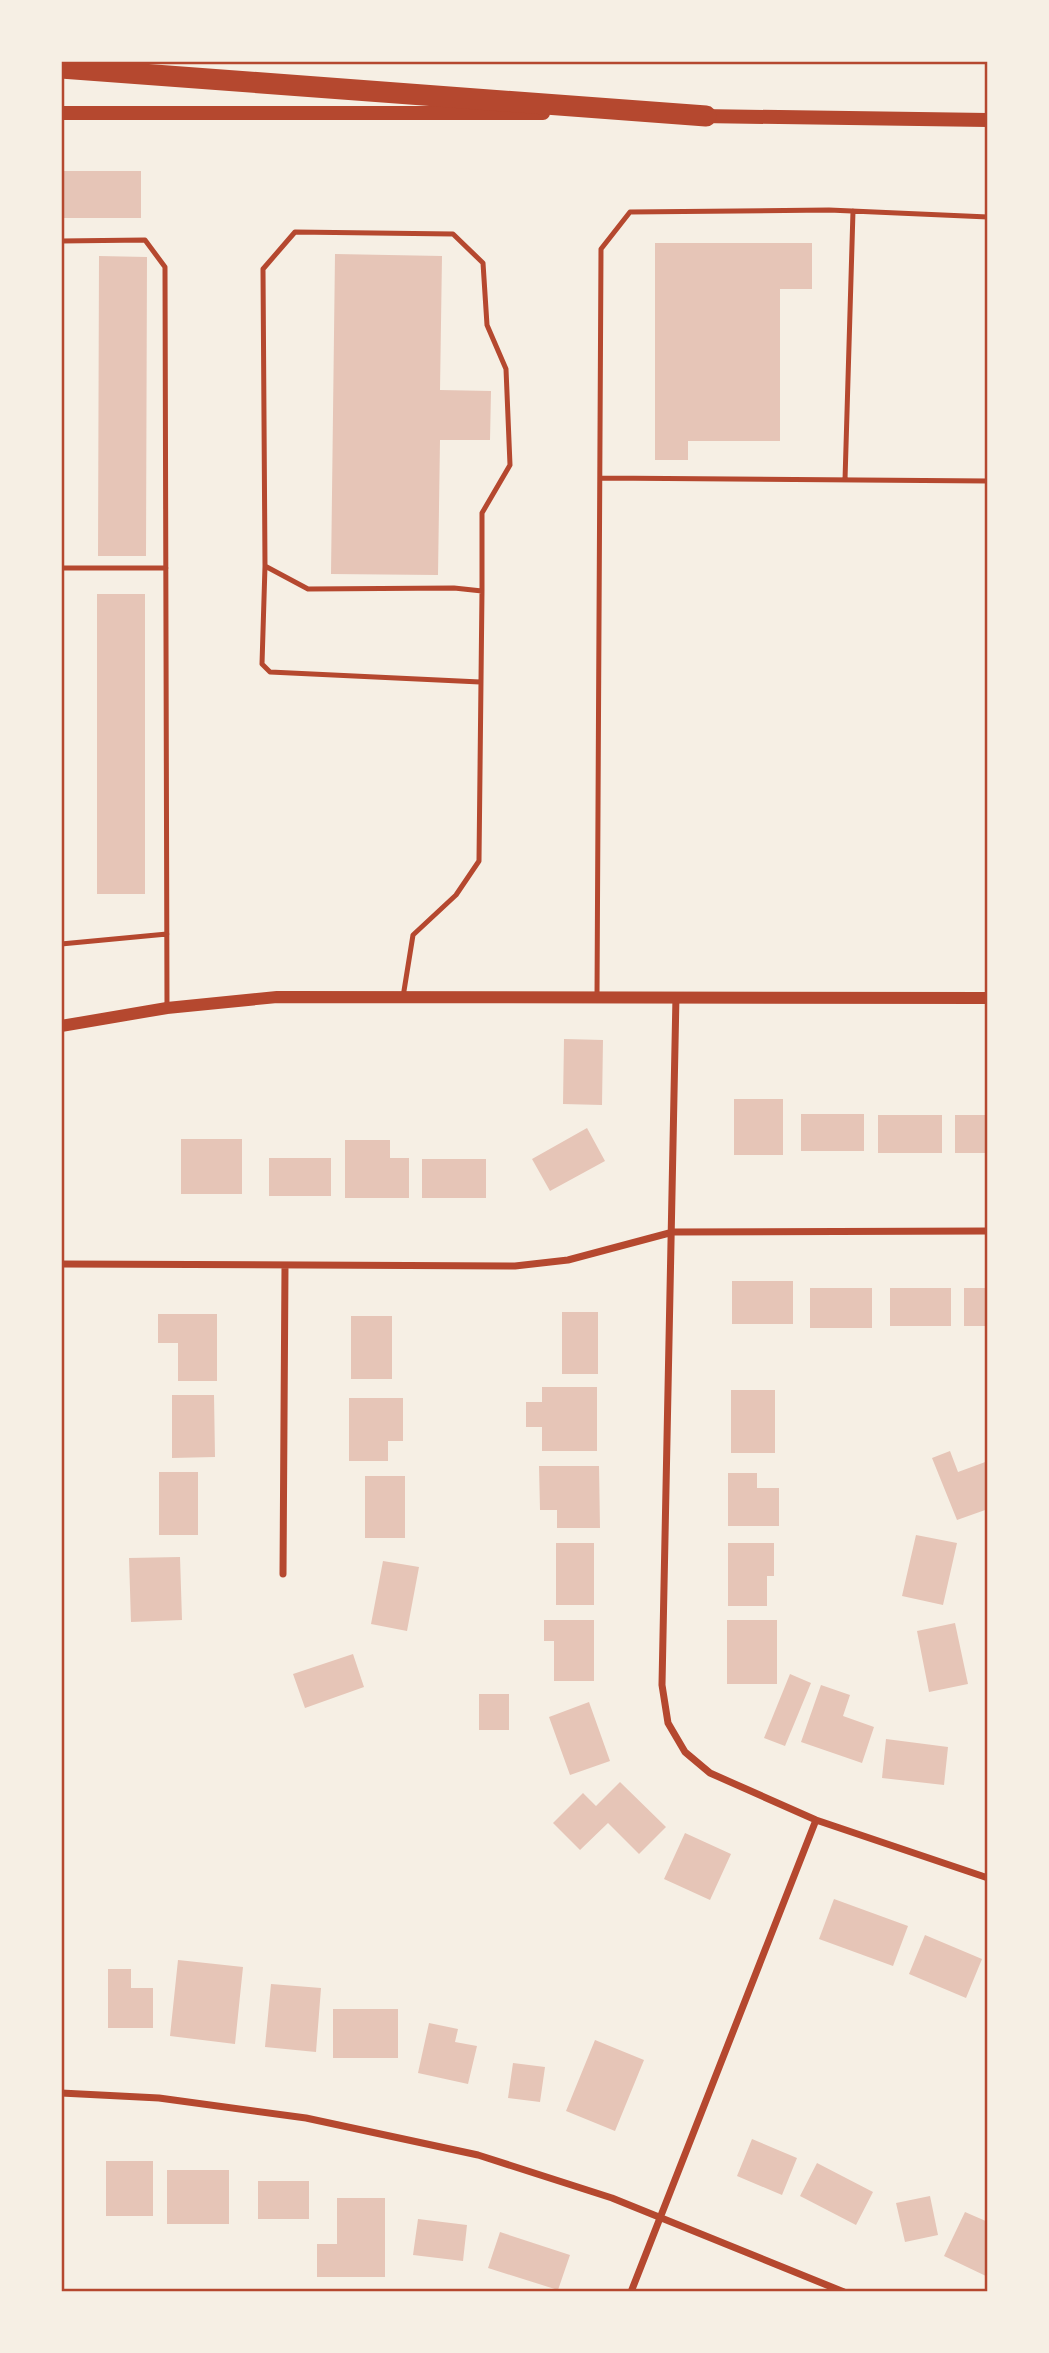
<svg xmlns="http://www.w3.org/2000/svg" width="1049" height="2353" viewBox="0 0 1049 2353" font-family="'DejaVu Sans',sans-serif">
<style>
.building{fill:#e6c5b7}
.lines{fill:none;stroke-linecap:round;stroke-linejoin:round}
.service{stroke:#b5482f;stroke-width:5}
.minor{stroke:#b5482f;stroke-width:7}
.tertiary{stroke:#b5482f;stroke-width:12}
.secondary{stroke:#b5482f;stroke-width:14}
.motorway{stroke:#b5482f;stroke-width:21}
.neatline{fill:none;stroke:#b5482f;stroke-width:2.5}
</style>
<rect width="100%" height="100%" fill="#f6efe4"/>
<!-- building -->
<path class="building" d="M 61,171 L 141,171 L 141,218 L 61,218 Z
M 655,243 L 812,243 L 812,289 L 780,289 L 780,441 L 688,441 L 688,460 L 655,460 Z
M 335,254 L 442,256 L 440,390 L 491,391 L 490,440 L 440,440 L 438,575 L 331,574 Z
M 99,256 L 147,257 L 146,556 L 98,556 Z
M 97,594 L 145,594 L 145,894 L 97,894 Z
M 564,1039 L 603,1040 L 602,1105 L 563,1104 Z
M 734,1099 L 783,1099 L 783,1155 L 734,1155 Z
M 801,1114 L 864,1114 L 864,1151 L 801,1151 Z
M 878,1115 L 942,1115 L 942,1153 L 878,1153 Z
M 955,1115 L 988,1115 L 988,1153 L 955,1153 Z
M 587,1128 L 605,1161 L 550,1191 L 532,1159 Z
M 181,1139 L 242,1139 L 242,1194 L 181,1194 Z
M 345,1140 L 390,1140 L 390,1158 L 409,1158 L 409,1198 L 345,1198 Z
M 269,1158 L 331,1158 L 331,1196 L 269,1196 Z
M 422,1159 L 486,1159 L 486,1198 L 422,1198 Z
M 732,1281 L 793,1281 L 793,1324 L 732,1324 Z
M 810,1288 L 872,1288 L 872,1328 L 810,1328 Z
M 890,1288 L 951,1288 L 951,1326 L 890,1326 Z
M 964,1288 L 988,1288 L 988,1326 L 964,1326 Z
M 562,1312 L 598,1312 L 598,1374 L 562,1374 Z
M 158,1314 L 217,1314 L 217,1381 L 178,1381 L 178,1343 L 158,1343 Z
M 351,1316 L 392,1316 L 392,1379 L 351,1379 Z
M 542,1387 L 597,1387 L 597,1451 L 542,1451 L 542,1427 L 526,1427 L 526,1402 L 542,1402 Z
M 731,1390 L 775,1390 L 775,1453 L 731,1453 Z
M 172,1395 L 214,1395 L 215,1457 L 172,1458 Z
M 349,1398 L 403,1398 L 403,1441 L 388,1441 L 388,1461 L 349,1461 Z
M 950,1451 L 958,1472 L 988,1461 L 988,1509 L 957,1520 L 932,1458 Z
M 539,1466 L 599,1466 L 600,1528 L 557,1528 L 557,1510 L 540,1510 Z
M 159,1472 L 198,1472 L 198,1535 L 159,1535 Z
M 728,1473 L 757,1473 L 757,1488 L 779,1488 L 779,1526 L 728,1526 Z
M 365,1476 L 405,1476 L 405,1538 L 365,1538 Z
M 916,1535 L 957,1543 L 943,1605 L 902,1596 Z
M 556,1543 L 594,1543 L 594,1605 L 556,1605 Z
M 728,1543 L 774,1543 L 774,1576 L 767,1576 L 767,1606 L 728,1606 Z
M 180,1557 L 182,1620 L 131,1622 L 129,1558 Z
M 383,1561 L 419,1567 L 407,1631 L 371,1624 Z
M 544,1620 L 594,1620 L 594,1681 L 554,1681 L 554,1641 L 544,1641 Z
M 727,1620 L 777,1620 L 777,1684 L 727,1684 Z
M 955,1623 L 968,1684 L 929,1692 L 917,1631 Z
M 353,1654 L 364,1687 L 305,1708 L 293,1674 Z
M 790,1674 L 811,1683 L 785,1746 L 764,1738 Z
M 821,1685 L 850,1695 L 843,1716 L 874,1727 L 862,1763 L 801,1742 Z
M 479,1694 L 509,1694 L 509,1730 L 479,1730 Z
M 589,1702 L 610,1761 L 570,1775 L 549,1717 Z
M 886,1739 L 948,1747 L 944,1785 L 882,1778 Z
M 620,1782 L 666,1827 L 639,1854 L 608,1823 L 580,1850 L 553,1823 L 583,1793 L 596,1806 Z
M 685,1833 L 731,1854 L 710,1900 L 664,1879 Z
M 834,1899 L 908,1926 L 893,1966 L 819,1939 Z
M 925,1935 L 982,1959 L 966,1998 L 909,1974 Z
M 178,1960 L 243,1967 L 235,2044 L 170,2036 Z
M 108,1969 L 131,1969 L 131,1988 L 153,1988 L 153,2028 L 108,2028 Z
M 271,1984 L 321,1988 L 316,2052 L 265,2047 Z
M 333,2009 L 398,2009 L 398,2058 L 333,2058 Z
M 429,2023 L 458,2029 L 455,2042 L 477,2046 L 468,2084 L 418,2073 Z
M 595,2040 L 644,2060 L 615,2131 L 566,2111 Z
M 513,2063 L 545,2067 L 540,2102 L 508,2098 Z
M 752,2139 L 797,2158 L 782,2195 L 737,2176 Z
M 106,2161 L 153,2161 L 153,2216 L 106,2216 Z
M 817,2163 L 873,2192 L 856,2225 L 800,2196 Z
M 167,2170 L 229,2170 L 229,2224 L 167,2224 Z
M 258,2181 L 309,2181 L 309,2219 L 258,2219 Z
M 930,2196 L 938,2235 L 905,2242 L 896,2203 Z
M 337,2198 L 385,2198 L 385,2277 L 317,2277 L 317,2244 L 337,2244 Z
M 965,2212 L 988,2222 L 988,2277 L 944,2256 Z
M 418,2219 L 467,2225 L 463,2261 L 413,2255 Z
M 500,2232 L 570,2255 L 558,2290 L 488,2268 Z"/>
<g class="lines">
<!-- service -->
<path class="service" d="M 61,241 L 145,240 L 165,267 L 167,1008
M 601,478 L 988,481
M 845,480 L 853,211
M 265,566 L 262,664 L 270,672 L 480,682
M 61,568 L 166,568
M 61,944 L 167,934
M 597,996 L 601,249 L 630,212 L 829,210 L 988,217
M 403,997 L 413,935 L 456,895 L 479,861 L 482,591 L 454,588 L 308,589 L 265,566 L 263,269 L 295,232 L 453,234 L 483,263 L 487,325 L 506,369 L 510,465 L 482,513 L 482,591"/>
<!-- minor -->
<path class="minor" d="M 676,996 L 662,1685 L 668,1723 L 685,1752 L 710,1773 L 816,1820 L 988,1878
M 61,1264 L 515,1266 L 568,1260 L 673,1232 L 988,1231
M 283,1574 L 285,1266
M 61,2093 L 159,2098 L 306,2118 L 478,2155 L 612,2198 L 844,2292
M 631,2292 L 816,1820"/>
<!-- tertiary -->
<path class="tertiary" d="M 61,1026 L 167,1008 L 277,997 L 988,998"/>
<!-- secondary -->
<path class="secondary" d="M 61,113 L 543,113
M 700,116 L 988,120"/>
<!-- motorway -->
<path class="motorway" d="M 61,68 L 706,116"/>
</g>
<!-- border -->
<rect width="1049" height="2353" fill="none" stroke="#f6efe4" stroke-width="126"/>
<rect x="63" y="63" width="923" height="2227" class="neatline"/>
</svg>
